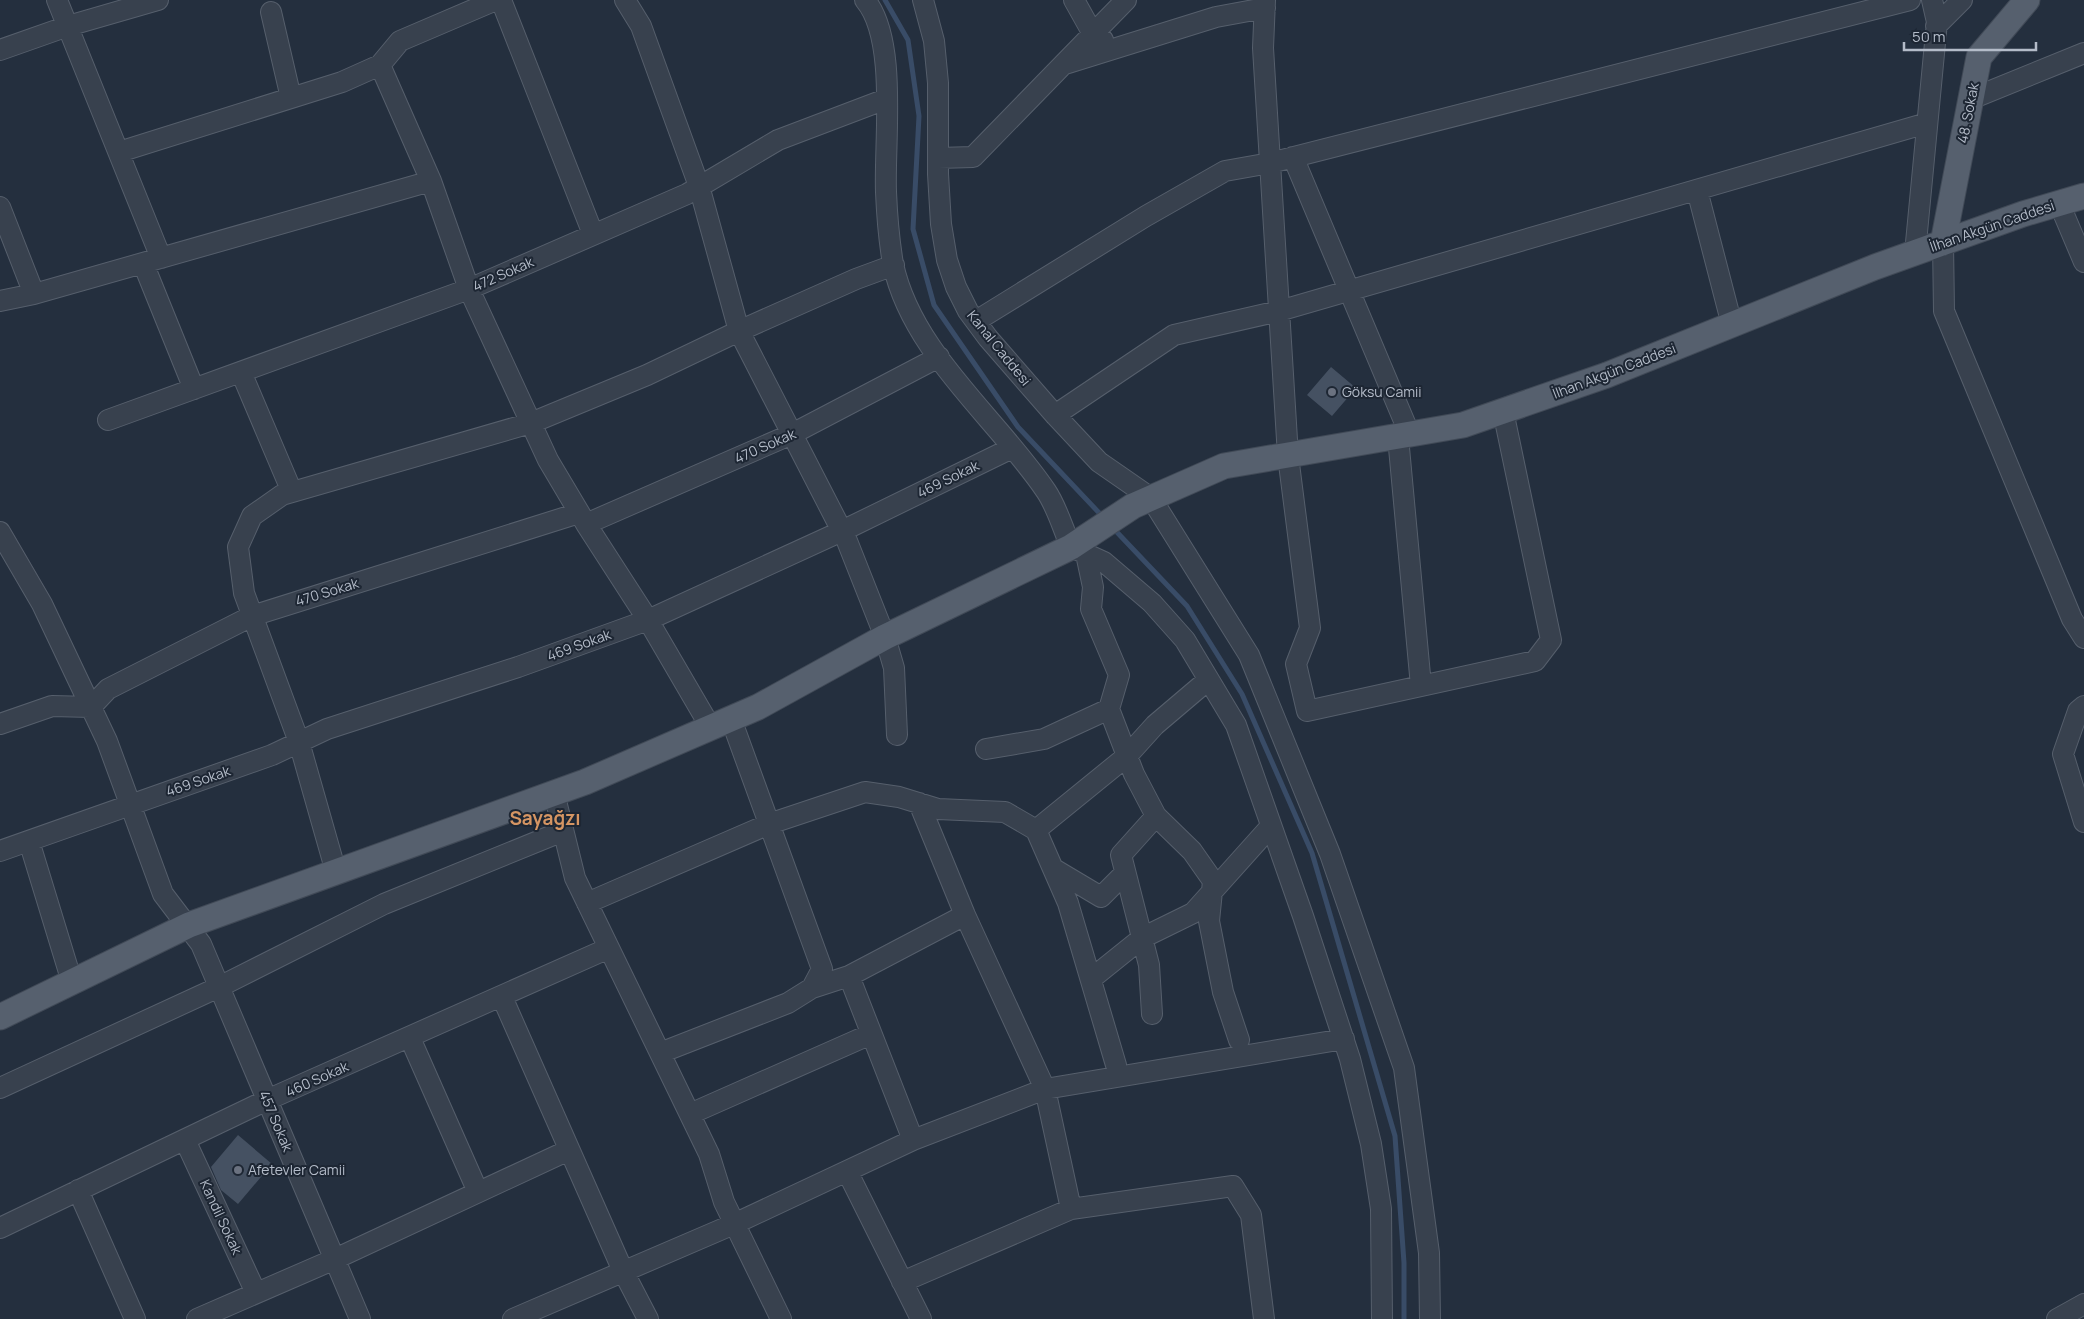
<svg xmlns="http://www.w3.org/2000/svg" width="2084" height="1319" viewBox="0 0 2084 1319" font-family="Manrope,sans-serif">
<style>
.lines{fill:none;stroke-linecap:round;stroke-linejoin:round}
.stream{stroke:#394c67;stroke-width:5}
.building{fill:#455162}
.minor-casing{stroke:#565f6c;stroke-width:22}
.major-casing{stroke:#414a57;stroke-width:27}
.minor{stroke:#38414e;stroke-width:20}
.major{stroke:#56606e;stroke-width:25}
.worship-dot{fill:#6b7280;stroke:#1d2633;stroke-width:2}
.labels{text-anchor:middle;stroke-width:4;stroke-linejoin:round;paint-order:stroke}
.street-label{font-size:14px;fill:#b4bcc9;stroke:#1d2633}
.poi-label{font-size:14px;fill:#b4bcc9;stroke:#1d2633;text-anchor:start}
.district-label{font-size:19px;font-weight:bold;fill:#d59563;stroke:#1d2633}
</style>
<rect width="100%" height="100%" fill="#242f3e"/>
<g class="lines">
<!-- stream -->
<path class="stream" d="M 885,0 L 908,40 L 919,116 L 913,229 L 934,305 L 1018,427 L 1103,517
M 1112,527 L 1187,606 L 1242,694 L 1312,853 L 1395,1136 L 1404,1263 L 1404,1319"/>
</g>
<!-- building -->
<path class="building" d="M 1331,367 L 1356,388 L 1332,416 L 1307,395 Z
M 238,1135 L 272,1164 L 238,1204 L 221,1190 L 211,1167 Z"/>
<g class="lines">
<defs>
<path id="minor" d="M 57,0 L 161,258
M 501,0 L 593,234
M 625,0 L 641,26 L 699,186 L 739,331 L 847,541 L 885,637 L 894,668 L 897,735
M 865,0 C 898,39 884,141 886,192 C 887,216 889,240 893,264 C 912,353 997,418 1046,491 C 1057,507 1063,529 1071,547 L 1104,562 L 1152,603 L 1185,640 L 1236,725 L 1303,916 L 1350,1059 L 1371,1144 L 1381,1209 L 1382,1319
M 923,0 L 934,41 L 938,83 L 938,174 L 941,224 L 947,260 L 956,287 L 968,311 L 988,338 L 1055,415 L 1099,462 L 1151,498 L 1249,655 L 1330,854 L 1404,1068 L 1429,1253 L 1430,1319
M 1074,0 L 1093,34 L 1103,40
M 1265,0 L 1263,48 L 1288,456 L 1310,628 L 1296,664 L 1307,711 L 1535,661 L 1551,640 L 1503,411
M 271,12 L 291,98
M 1936,26 L 1962,0
M 0,50 L 68,26 L 158,0
M 1065,64 L 1216,17 L 1265,8
M 380,65 L 431,181 L 469,289 L 548,460 L 586,524 L 648,620 L 711,728
M 1971,99 L 2084,53
M 119,152 L 342,82 L 380,65 L 400,41 L 496,0
M 1293,157 L 1410,435
M 938,158 L 973,157 L 1126,0
M 1697,190 L 1732,325
M 2059,203 L 2084,262
M 0,207 L 34,294
M 1943,243 L 1944,311 L 2072,619 L 2084,638
M 1915,253 L 1937,22 L 1932,0
M 143,263 L 194,389
M 0,301 L 34,294 L 431,181
M 976,321 L 1146,216 L 1225,171 L 1270,163 L 1910,0
M 241,372 L 292,492
M 1055,415 L 1174,335 L 1279,311 L 1927,123
M 108,420 L 469,289 L 687,194 L 778,140 L 886,99
M 1398,437 L 1421,686
M 586,524 L 792,434 L 939,357
M 0,532 L 42,604 L 107,741 L 163,894 L 201,944 L 360,1319
M 1086,554 L 1093,587 L 1091,609 L 1119,675 L 1109,709 L 1134,774 L 1156,816 L 1192,851 L 1213,881 L 1209,921 L 1223,992 L 1239,1040
M 2084,706 L 2078,711 L 2063,754 L 2084,822
M 0,724 L 52,706 L 91,707 L 108,689 L 252,616 L 579,513
M 986,749 L 1044,739 L 1109,709
M 554,793 L 575,878 L 709,1154 L 724,1202 L 781,1319
M 919,803 L 965,915 L 1045,1089 L 1071,1209
M 1036,830 L 1127,756 L 1155,725 L 1208,680
M 29,841 L 72,982
M 0,851 L 272,755 L 327,729 L 518,667 L 648,620 L 842,531 L 1012,448
M 1054,869 L 1101,897 L 1125,873
M 336,872 L 299,742 L 244,593 L 238,547 L 252,516 L 282,495 L 531,423 L 647,375 L 739,331 L 856,279 L 894,265
M 587,903 L 769,824 L 865,792 L 899,797 L 938,809 L 1005,812 L 1036,830 L 1068,903 L 1116,1065
M 849,976 L 913,1140
M 1091,979 L 1142,938 L 1193,913 L 1271,826
M 812,988 L 849,976 L 965,915
M 502,997 L 623,1271 L 648,1319
M 1152,1014 L 1149,965 L 1121,855 L 1156,816
M 410,1038 L 478,1192
M 660,1053 L 788,1003 L 812,988 L 822,969 L 731,719
M 0,1088 L 219,987 L 384,904 L 563,831
M 690,1114 L 871,1034
M 185,1140 L 256,1293
M 847,1171 L 921,1319
M 78,1190 L 135,1319
M 0,1228 L 267,1100 L 609,948
M 902,1282 L 1071,1209 L 1233,1186 L 1251,1215 L 1264,1319
M 197,1319 L 335,1259 L 569,1150
M 513,1319 L 734,1224 L 913,1140 L 1045,1089 L 1344,1039
M 2057,1319 L 2084,1304"/>
<path id="major" d="M 1943,243 L 1979,57 L 2027,0
M 0,1017 L 189,925 L 585,782 L 758,707 L 885,637 L 1071,547 L 1133,506 L 1224,466 L 1463,425 L 1607,375 L 1875,267 L 2023,214 L 2084,196"/>
</defs>
<!-- minor casing -->
<use href="#minor" class="minor-casing"/>
<!-- major casing -->
<use href="#major" class="major-casing"/>
<!-- minor -->
<use href="#minor" class="minor"/>
<!-- major -->
<use href="#major" class="major"/>
</g>
<!-- markers -->
<g class="worship-dot">
<circle cx="1332" cy="392" r="5"/>
<circle cx="238" cy="1170" r="5"/>
</g>
<g class="labels">
<!-- street labels -->
<g class="street-label">
<text transform="translate(1968 113) rotate(-79)" y="5">48. Sokak</text>
<text transform="translate(1992 226) rotate(-19)" y="5">İlhan Akgün Caddesi</text>
<text transform="translate(503 274) rotate(-24)" y="5">472 Sokak</text>
<text transform="translate(999 348) rotate(51)" y="5">Kanal Caddesi</text>
<text transform="translate(1614 371) rotate(-21)" y="5">İlhan Akgün Caddesi</text>
<text transform="translate(765 446) rotate(-24)" y="5">470 Sokak</text>
<text transform="translate(948 479) rotate(-26)" y="5">469 Sokak</text>
<text transform="translate(327 592) rotate(-17)" y="5">470 Sokak</text>
<text transform="translate(579 645) rotate(-20)" y="5">469 Sokak</text>
<text transform="translate(198 781) rotate(-19)" y="5">469 Sokak</text>
<text transform="translate(317 1079) rotate(-24)" y="5">460 Sokak</text>
<text transform="translate(276 1121) rotate(67)" y="5">457 Sokak</text>
<text transform="translate(221 1217) rotate(65)" y="5">Kandil Sokak</text>
</g>
<!-- poi labels -->
<g class="poi-label">
<text x="1342" y="397">Göksu Camii</text>
<text x="248" y="1175">Afetevler Camii</text>
</g>
<!-- district labels -->
<g class="district-label">
<text x="545" y="825">Sayağzı</text>
</g>
</g>
<!-- scale -->
<path d="M1904 42v8h132v-8" fill="none" stroke="#b4bcc9" stroke-width="2.5"/>
<text x="1912" y="42" font-size="15" fill="#b4bcc9" stroke="#1d2633" stroke-width="4" paint-order="stroke">50 m</text>
</svg>
